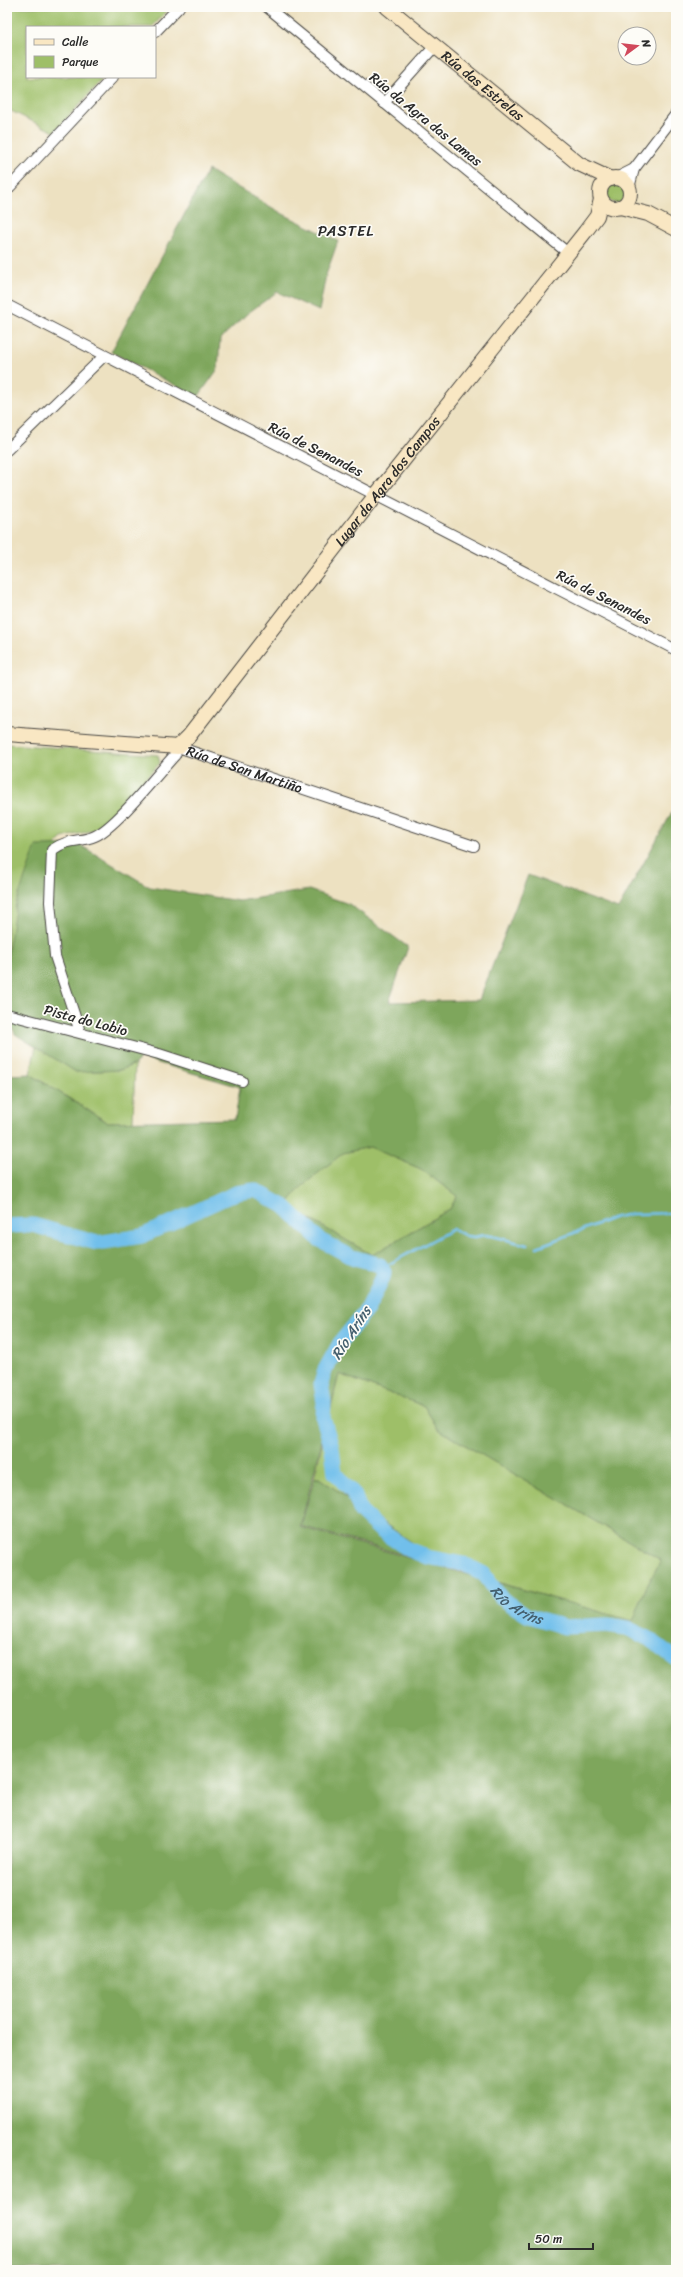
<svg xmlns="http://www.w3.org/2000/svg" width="683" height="2277" viewBox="0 0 683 2277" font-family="Sriracha,sans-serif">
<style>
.green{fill:#9ebf68;stroke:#64754a}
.forest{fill:#7ea65c;stroke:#546844;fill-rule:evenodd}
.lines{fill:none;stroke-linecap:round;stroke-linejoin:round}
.stream{stroke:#71bfeb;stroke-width:2.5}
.river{stroke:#71bfeb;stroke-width:15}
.street-casing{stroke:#484642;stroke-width:12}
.secondary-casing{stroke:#484642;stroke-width:16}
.street{stroke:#fff;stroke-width:10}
.secondary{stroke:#f9e7c3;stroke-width:14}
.labels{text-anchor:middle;stroke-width:3.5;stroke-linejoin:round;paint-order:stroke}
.street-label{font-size:14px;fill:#2b2b2b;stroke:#fdfcf7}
.neighbourhood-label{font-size:15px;letter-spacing:1px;fill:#2b2b2b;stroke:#fdfcf7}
.water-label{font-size:15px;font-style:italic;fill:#445f6e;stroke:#fdfcf7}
</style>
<rect width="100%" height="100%" fill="#fdfcf7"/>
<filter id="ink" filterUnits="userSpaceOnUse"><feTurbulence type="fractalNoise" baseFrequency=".025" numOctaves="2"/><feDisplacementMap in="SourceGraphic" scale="8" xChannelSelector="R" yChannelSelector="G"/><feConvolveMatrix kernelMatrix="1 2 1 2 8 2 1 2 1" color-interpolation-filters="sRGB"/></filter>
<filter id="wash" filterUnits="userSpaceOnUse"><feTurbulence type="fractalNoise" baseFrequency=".012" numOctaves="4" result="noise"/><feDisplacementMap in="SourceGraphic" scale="16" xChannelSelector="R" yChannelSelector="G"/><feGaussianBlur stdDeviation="0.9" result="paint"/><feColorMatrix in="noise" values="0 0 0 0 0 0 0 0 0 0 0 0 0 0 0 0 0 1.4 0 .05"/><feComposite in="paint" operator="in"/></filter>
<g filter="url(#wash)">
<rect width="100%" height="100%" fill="#ede1c1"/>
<!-- green -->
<path class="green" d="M 7,7 L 171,7 L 152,27 L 27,27 L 27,77 L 105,77 L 54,132 L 7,109 Z
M606 193a10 10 0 1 1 20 0a10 10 0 1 1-20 0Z
M 7,744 L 158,755 L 160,763 L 120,806 L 94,830 L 62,838 L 52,847 L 7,958 Z
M 36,1046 L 76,1072 L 120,1070 L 135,1064 L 133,1122 L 107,1122 L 30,1074 Z
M 370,1147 L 421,1169 L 457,1196 L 450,1209 L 372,1255 L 297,1212 L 288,1203 L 302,1186 L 343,1153 Z
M 339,1374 L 424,1406 L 438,1429 L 661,1560 L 646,1588 L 633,1622 L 447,1567 L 319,1478 L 314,1478 Z"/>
<!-- forest -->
<path class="forest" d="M 208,170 L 283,214 L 338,241 L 326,275 L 319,311 L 277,292 L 248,313 L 220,339 L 218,369 L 198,397 L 111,352 Z
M 676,805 L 676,2270 L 7,2270 L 7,1075 L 30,1074 L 107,1122 L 235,1119 L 240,1087 L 141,1058 L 135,1064 L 120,1070 L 76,1072 L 15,1034 L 11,1025 L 7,1023 L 7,958 L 16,903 L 36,846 L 80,845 L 150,887 L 239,901 L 309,890 L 349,904 L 408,947 L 389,1002 L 479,1000 L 528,875 L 618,909 ZM 370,1147 L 421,1169 L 457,1196 L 450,1209 L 372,1255 L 297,1212 L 288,1203 L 302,1186 L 343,1153 ZM 339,1374 L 424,1406 L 438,1429 L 661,1560 L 646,1588 L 633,1621 L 300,1527 Z
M 314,1478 L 319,1478 L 447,1567 L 301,1526 Z"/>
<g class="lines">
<!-- stream -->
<path class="stream" d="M 537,1247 L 616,1217 L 632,1214 L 676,1213
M 382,1268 L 453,1229 L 466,1236 L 475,1237 L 484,1235 L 492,1236 L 527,1245"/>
<!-- river -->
<path class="river" id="s1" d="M 7,1226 L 33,1225 L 97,1243 L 142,1236 L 236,1193 L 255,1190 L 284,1206 L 320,1240 L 352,1257 L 380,1265 L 384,1272 L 383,1277 L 368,1308 L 340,1343 L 325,1370 L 321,1384 L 324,1402 L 323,1418 L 332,1448 L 335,1473 L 354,1494 L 361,1512 L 381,1531 L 408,1549 L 427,1557 L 464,1564 L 484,1574 L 501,1598 L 527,1615 L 565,1627 L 607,1625 L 627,1628 L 648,1638 L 676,1659"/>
</g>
</g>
<g filter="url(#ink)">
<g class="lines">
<defs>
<g id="street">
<path d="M 267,7 L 568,253"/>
<path d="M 155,32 L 179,7"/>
<path d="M 384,103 L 435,46"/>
<path d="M 616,178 L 634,169"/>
<path d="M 629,188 L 634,169 L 676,114"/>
<path d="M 7,190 L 113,77"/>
<path d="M 7,305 L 676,650"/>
<path d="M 7,450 L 104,356"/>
<path d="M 7,1014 L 159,1054 L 242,1081"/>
<path id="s2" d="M 80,1032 L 55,956 L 50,902 L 52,850 C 71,837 79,843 95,836 C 117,826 157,774 175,755 L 178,747 L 474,846"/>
</g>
<g id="secondary">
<path id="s3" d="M 387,7 L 579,164 L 611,179"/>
<circle cx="615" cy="193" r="15"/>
<path d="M 620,207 L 648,214 L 676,229"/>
<path id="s4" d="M 7,734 L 178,747 L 189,736 L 375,496 L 585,232 L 597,216 L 601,199"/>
</g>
</defs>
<!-- street casing -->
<use href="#street" class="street-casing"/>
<!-- secondary casing -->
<use href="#secondary" class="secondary-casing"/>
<!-- street -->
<use href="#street" class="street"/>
<!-- secondary -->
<use href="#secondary" class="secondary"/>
</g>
</g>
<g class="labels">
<!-- street labels -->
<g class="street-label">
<text dy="5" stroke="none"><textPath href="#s3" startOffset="124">Rúa das Estrelas</textPath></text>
<text transform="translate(426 119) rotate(39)" y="5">Rúa da Agra das Lamas</text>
<text transform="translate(316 449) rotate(27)" y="5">Rúa de Senandes</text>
<text dy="5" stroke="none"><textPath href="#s4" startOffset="510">Lugar da Agra dos Campos</textPath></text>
<text transform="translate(604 597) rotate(27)" y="5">Rúa de Senandes</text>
<text dy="5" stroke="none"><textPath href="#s2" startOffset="425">Rúa de San Martiño</textPath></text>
<text transform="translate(86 1020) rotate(15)" y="5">Pista do Lobio</text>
</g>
<!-- neighbourhood labels -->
<g class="neighbourhood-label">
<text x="346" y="236">PASTEL</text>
</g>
<!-- water labels -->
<g class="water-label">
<text transform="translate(351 1333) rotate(-57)" y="5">Río Aríns</text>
<text dy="5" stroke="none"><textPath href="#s1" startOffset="872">Río Aríns</textPath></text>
</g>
</g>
<!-- margin -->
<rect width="683" height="2277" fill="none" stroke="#fdfcf7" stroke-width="24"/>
<!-- legend -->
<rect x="26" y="26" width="130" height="52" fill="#fdfcf7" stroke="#a9a8a5"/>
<rect x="34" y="39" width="20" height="6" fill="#f9e7c3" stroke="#a9a8a5"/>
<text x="62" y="46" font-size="12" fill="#2b2b2b">Calle</text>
<rect x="34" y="56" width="20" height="12" fill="#9ebf68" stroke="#a9a8a5"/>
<text x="62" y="66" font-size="12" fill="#2b2b2b">Parque</text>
<!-- north arrow -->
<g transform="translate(637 46) rotate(75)"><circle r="19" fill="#fdfcf7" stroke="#a9a8a5"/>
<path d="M0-3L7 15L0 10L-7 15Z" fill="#d1495b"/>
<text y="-6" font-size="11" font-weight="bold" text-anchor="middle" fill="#2b2b2b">N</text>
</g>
<!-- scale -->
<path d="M529 2243v6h64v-6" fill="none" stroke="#2b2b2b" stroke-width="2"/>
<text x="535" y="2243" font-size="12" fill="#2b2b2b" stroke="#fdfcf7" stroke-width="3" paint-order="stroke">50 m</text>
</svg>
